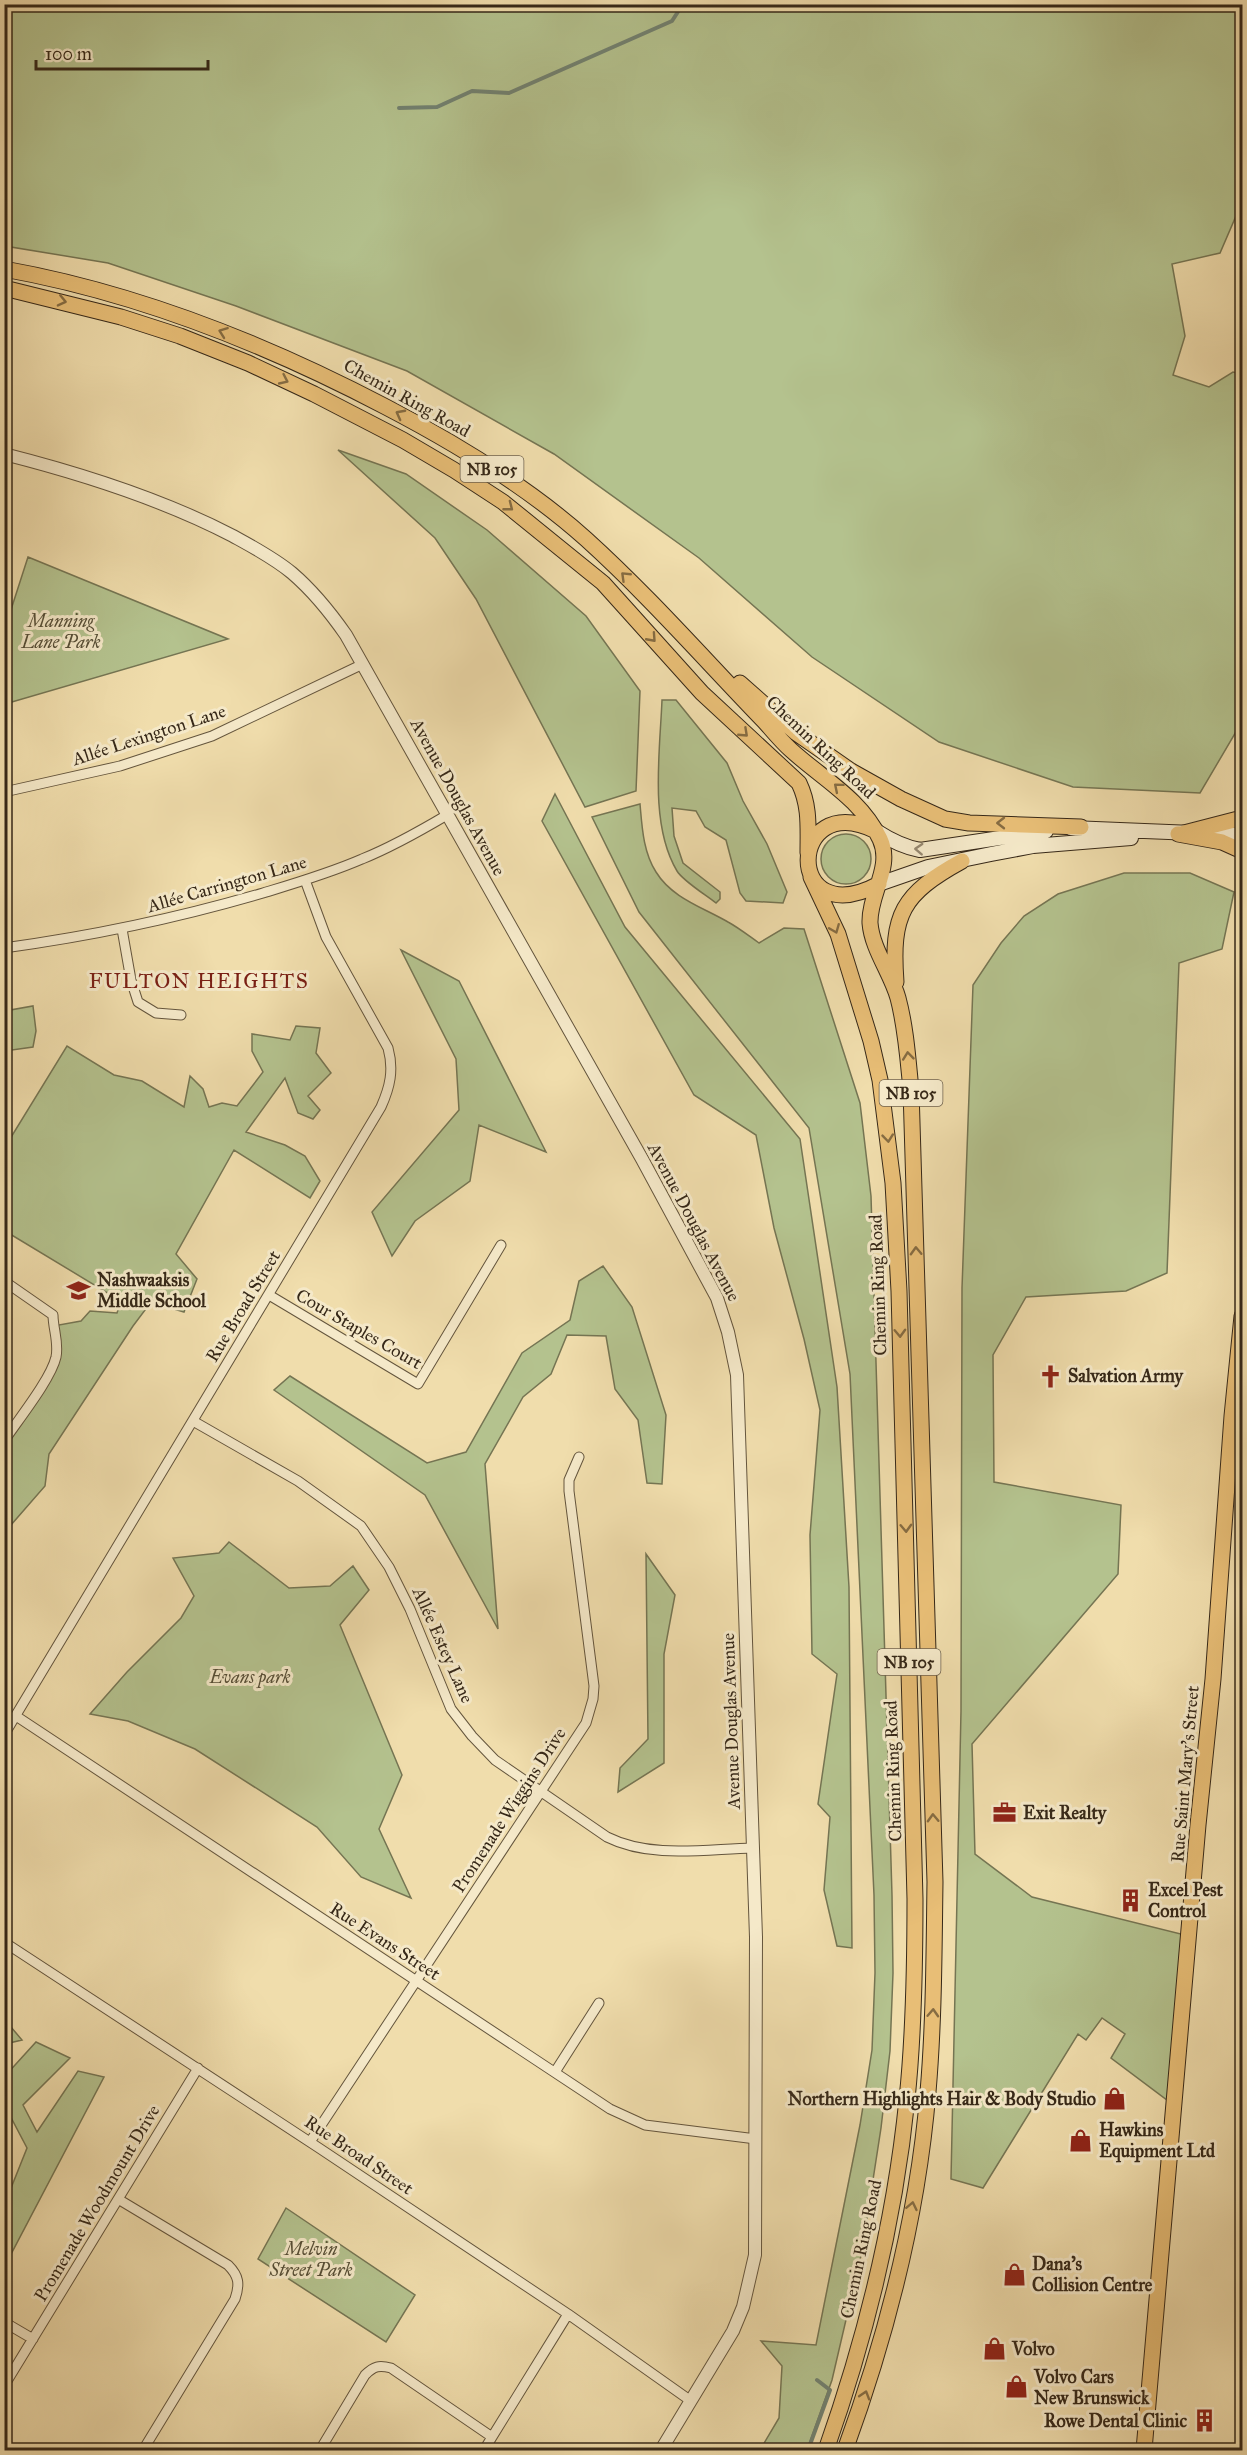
<svg xmlns="http://www.w3.org/2000/svg" width="1247" height="2455" viewBox="0 0 1247 2455" font-family="'IM FELL Great Primer',serif">
<style>
.green{fill:#b4c28e;stroke:#757553;stroke-width:1.5}
.lines{fill:none;stroke-linecap:round;stroke-linejoin:round}
.stream{stroke:#728170;stroke-width:4}
.minor-casing{stroke:#64553d;stroke-width:11}
.tertiary-casing{stroke:#64553d;stroke-width:14}
.secondary-casing{stroke:#362818;stroke-width:16}
.primary-casing{stroke:#362818;stroke-width:17}
.trunk-casing{stroke:#362818;stroke-width:17}
.minor{stroke:#f5e9c9;stroke-width:9}
.tertiary{stroke:#f5e9c9;stroke-width:12}
.secondary{stroke:#f5e9c9;stroke-width:14}
.primary{stroke:#e8be76;stroke-width:15}
.trunk{stroke:#e8be76;stroke-width:15}
.oneway{stroke:#866c42}
.oneway2{stroke:#968870}
.labels{text-anchor:middle;stroke-width:6;stroke-linejoin:round;paint-order:stroke}
.shield{fill:#f5e9c9;stroke:#6f624d;stroke-width:1.5}
.shield-label{font-size:16px;font-weight:bold;fill:#362818}
.street-label{font-size:18px;fill:#362818;stroke:#f5e9c9}
.park-label{font-size:18px;font-style:italic;fill:#564e36;stroke:#f5e9c9}
.poi-label{font-size:18px;font-weight:bold;fill:#362818;stroke:#f5e9c9;text-anchor:start}
.quarter-label{font-size:21px;letter-spacing:1.5px;fill:#7a1f14;stroke:#f5e9c9}
</style>
<rect width="100%" height="100%" fill="#f0ddac"/>
<filter id="stains"><feTurbulence type="fractalNoise" baseFrequency=".00333" numOctaves="4"/><feColorMatrix values="0 0 0 0 .2 0 0 0 0 .09 0 0 0 0 .02 0 0 0 .5 -.17"/></filter>
<radialGradient id="worn" r=".72"><stop offset=".6" stop-color="#630" stop-opacity="0"/><stop offset="1" stop-color="#630" stop-opacity=".3"/></radialGradient>
<!-- green -->
<path class="green" d="M 5,4 L 1242,5 L 1242,202 L 1220,253 L 1172,264 L 1185,336 L 1173,375 L 1209,387 L 1233,372 L 1242,374 L 1242,699 L 1240,725 L 1200,793 L 1073,787 L 939,742 L 812,657 L 699,558 L 554,454 L 407,371 L 236,306 L 108,263 L 5,246 Z
M 338,450 L 406,474 L 487,530 L 586,616 L 640,691 L 636,791 L 585,807 L 476,599 L 435,538 Z
M 28,557 L 228,639 L 5,704 L 5,624 L 7,622 Z
M 662,700 L 676,700 L 727,763 L 743,801 L 767,844 L 787,892 L 783,903 L 746,901 L 740,893 L 726,840 L 705,827 L 696,811 L 672,808 L 674,836 L 683,863 L 720,892 L 720,899 L 716,903 C 706,895 683,881 677,871 C 649,824 660,752 662,700 Z
M 555,794 L 625,927 L 800,1139 L 837,1387 L 849,1587 L 852,1948 L 837,1946 L 824,1890 L 830,1817 L 818,1804 L 837,1674 L 812,1654 L 810,1535 L 820,1410 L 804,1339 L 774,1228 L 756,1135 L 694,1095 L 542,821 Z
M 640,804 C 642,826 643,852 656,872 C 672,898 702,907 728,922 C 739,928 749,936 759,943 L 784,928 L 804,929 L 860,1103 L 871,1196 L 892,1895 L 893,1973 L 890,2051 L 881,2128 L 862,2251 L 832,2380 L 807,2450 L 760,2450 L 779,2418 L 782,2366 L 761,2341 L 816,2345 L 860,2125 L 872,2050 L 875,1973 L 874,1895 L 850,1374 L 809,1128 L 639,912 L 592,817 Z
M821 859a25 25 0 1 1 50 0a25 25 0 1 1-50 0Z
M 1124,873 L 1190,873 L 1234,892 L 1222,949 L 1179,963 L 1167,1273 L 1126,1291 L 1026,1297 L 993,1355 L 994,1482 L 1121,1505 L 1118,1574 L 972,1744 L 975,1854 L 1032,1897 L 1189,1936 L 1175,2106 L 1111,2058 L 1125,2034 L 1102,2018 L 1086,2040 L 1078,2034 L 983,2188 L 951,2179 L 961,1711 L 962,1288 L 973,985 L 1001,943 L 1024,916 L 1058,894 Z
M 401,950 L 459,981 L 546,1152 L 479,1125 L 470,1181 L 415,1221 L 392,1256 L 372,1212 L 459,1110 L 456,1059 Z
M 33,1006 L 36,1031 L 33,1047 L 5,1051 L 5,1011 Z
M 296,1026 L 320,1028 L 316,1053 L 331,1073 L 308,1096 L 320,1110 L 313,1119 L 298,1113 L 285,1078 L 246,1132 L 285,1145 L 305,1156 L 320,1181 L 310,1198 L 234,1150 L 176,1254 L 197,1279 L 184,1312 L 151,1302 L 133,1326 L 49,1454 L 45,1486 L 11,1525 L 5,1537 L 5,1441 L 55,1359 L 53,1326 L 81,1321 L 90,1311 L 117,1313 L 121,1301 L 5,1231 L 5,1147 L 67,1046 L 114,1075 L 142,1081 L 184,1107 L 190,1076 L 203,1089 L 209,1107 L 222,1103 L 237,1106 L 263,1072 L 252,1051 L 252,1034 L 290,1040 Z
M 603,1266 L 632,1307 L 666,1415 L 662,1484 L 647,1483 L 638,1420 L 615,1389 L 606,1336 L 567,1335 L 551,1374 L 523,1397 L 485,1464 L 498,1629 L 425,1495 L 274,1390 L 290,1376 L 427,1463 L 466,1452 L 522,1353 L 570,1320 L 579,1281 Z
M 229,1542 L 289,1588 L 330,1586 L 353,1566 L 369,1590 L 340,1625 L 402,1775 L 379,1829 L 411,1898 L 361,1877 L 317,1827 L 195,1749 L 128,1721 L 90,1714 L 127,1672 L 181,1618 L 194,1596 L 173,1558 L 219,1553 Z
M 646,1554 L 675,1595 L 664,1654 L 664,1763 L 618,1792 L 620,1768 L 648,1739 Z
M 5,2020 L 22,2040 L 5,2044 Z
M 36,2042 L 70,2058 L 23,2105 L 37,2132 L 78,2071 L 104,2077 L 10,2256 L 5,2252 L 5,2186 L 11,2188 L 27,2148 L 5,2106 L 5,2076 Z
M 286,2208 L 415,2295 L 386,2342 L 258,2259 Z"/>
<g class="lines">
<!-- stream -->
<path class="stream" d="M 399,108 L 437,107 L 472,91 L 509,93 L 672,21 L 683,4
M 808,2450 L 830,2390 L 817,2380"/>
<defs>
<path id="minor" d="M 4,792 L 120,766 L 212,736 L 363,664
M 122,929 L 131,980 L 138,1002 L 156,1013 L 181,1015
M 4,948 C 92,936 178,918 263,893 C 296,883 330,873 362,859 C 392,847 420,831 447,815
M 4,1281 L 53,1315 C 53,1329 59,1342 56,1357 C 51,1379 18,1420 4,1441
M 269,1295 L 418,1384 L 501,1245
M 193,1421 L 298,1481 L 361,1526 L 389,1567 L 410,1609 L 451,1709 L 472,1736 L 495,1760 L 607,1837 C 651,1859 705,1849 753,1848
M 16,1716 L 610,2109 L 645,2125 L 756,2139
M 4,1735 L 381,1107 C 390,1087 394,1070 388,1048 L 326,937 L 305,880
M 4,1942 L 319,2148 L 568,2314 L 691,2401
M 555,2072 L 599,2003
M 310,2142 L 586,1723 L 593,1699 L 594,1686 L 569,1491 L 569,1480 L 579,1457
M 118,2199 L 228,2265 C 239,2276 240,2284 235,2299 L 143,2450
M 4,2322 L 33,2339
M 4,2386 L 198,2068
M 320,2450 L 365,2375 C 374,2366 379,2365 391,2368 L 492,2437
M 484,2450 L 568,2314"/>
<path id="tertiary" d="M 4,454 C 83,474 162,499 233,536 C 253,547 274,558 292,573 C 313,591 330,612 346,635 L 642,1159 L 717,1298 L 728,1332 L 737,1375 L 756,1937 L 755,2255 L 743,2307 L 733,2331 L 661,2450"/>
<path id="secondary" d="M 1071,828 L 1242,835
M 876,831 C 890,840 903,847 920,850 L 1046,831
M 879,884 L 928,867 L 991,854 L 1033,846 L 1131,838"/>
<path id="primary" d="M 1184,833 L 1242,818
M 1178,834 L 1222,842 L 1242,851
M 1144,2450 L 1198,1825 L 1213,1679 L 1232,1416 L 1242,1316"/>
<path id="trunk" d="M 4,269 C 138,293 266,344 386,407 C 457,444 527,486 586,539 C 649,596 705,660 764,721 C 773,731 781,741 791,750 C 823,779 861,799 880,839 C 893,867 869,894 870,923 C 872,949 891,973 898,998 C 906,1028 908,1060 911,1090 L 935,1882 C 934,1952 934,2022 928,2092 C 918,2214 887,2335 845,2450
M 4,288 L 121,317 L 180,336 L 248,363 L 314,394 L 403,440 L 454,470 L 503,502 L 603,583 L 702,693 L 799,783 C 810,806 808,827 808,853
M 740,683 L 795,732 L 851,771 L 901,799 L 945,819 L 969,823 L 1081,827
M 876,831 C 787,787 783,935 879,884
M 811,877 L 838,934 L 871,1041 L 880,1080 L 893,1183 L 899,1291 L 915,1899 C 915,1966 914,2033 907,2099 C 895,2219 866,2337 826,2450
M 896,982 C 891,914 902,894 962,861"/>
</defs>
<!-- minor casing -->
<use href="#minor" class="minor-casing"/>
<!-- tertiary casing -->
<use href="#tertiary" class="tertiary-casing"/>
<!-- secondary casing -->
<use href="#secondary" class="secondary-casing"/>
<!-- primary casing -->
<use href="#primary" class="primary-casing"/>
<!-- trunk casing -->
<use href="#trunk" class="trunk-casing"/>
<!-- minor -->
<use href="#minor" class="minor"/>
<!-- tertiary -->
<use href="#tertiary" class="tertiary"/>
<!-- secondary -->
<use href="#secondary" class="secondary"/>
<!-- primary -->
<use href="#primary" class="primary"/>
<!-- trunk -->
<use href="#trunk" class="trunk"/>
</g>
<!-- one-way arrows -->
<defs><path id="oneway-chevron" d="M-2-3.5L2.5 0L-2 3.5" fill="none" stroke-width="1.6" stroke-linecap="round" stroke-linejoin="round" transform="scale(1.5)"/></defs>
<g class="oneway">
<use href="#oneway-chevron" transform="translate(62 301) rotate(13)"/>
<use href="#oneway-chevron" transform="translate(223 332) rotate(-160)"/>
<use href="#oneway-chevron" transform="translate(284 380) rotate(25)"/>
<use href="#oneway-chevron" transform="translate(400 414) rotate(-152)"/>
<use href="#oneway-chevron" transform="translate(509 507) rotate(38)"/>
<use href="#oneway-chevron" transform="translate(625 576) rotate(-136)"/>
<use href="#oneway-chevron" transform="translate(652 638) rotate(48)"/>
<use href="#oneway-chevron" transform="translate(744 733) rotate(43)"/>
<use href="#oneway-chevron" transform="translate(838 787) rotate(-140)"/>
<use href="#oneway-chevron" transform="translate(1001 823) rotate(-180)"/>
<use href="#oneway-chevron" transform="translate(835 929) rotate(68)"/>
<use href="#oneway-chevron" transform="translate(908 1056) rotate(-96)"/>
<use href="#oneway-chevron" transform="translate(888 1138) rotate(84)"/>
<use href="#oneway-chevron" transform="translate(916 1251) rotate(-92)"/>
<use href="#oneway-chevron" transform="translate(900 1333) rotate(88)"/>
<use href="#oneway-chevron" transform="translate(906 1528) rotate(88)"/>
<use href="#oneway-chevron" transform="translate(933 1818) rotate(-92)"/>
<use href="#oneway-chevron" transform="translate(933 2013) rotate(-87)"/>
<use href="#oneway-chevron" transform="translate(912 2206) rotate(-78)"/>
<use href="#oneway-chevron" transform="translate(865 2395) rotate(-73)"/>
</g>
<use class="oneway2" href="#oneway-chevron" transform="translate(919 849) rotate(-177)"/>
<!-- icons -->
<defs>
<symbol id="school-bare" viewBox="-9 -9 18 18"><path d="M0-5L7-2L0 1L-7-2ZM-4 1L0 2.5L4 1V4Q0 6-4 4Z" fill="#8f2418" stroke="#f5e9c9" stroke-width="2.5" paint-order="stroke"/></symbol>
<symbol id="church-bare" viewBox="-9 -9 18 18"><path d="M-1.2-6h2.4v3.5h3.3v2.4h-3.3V6h-2.4V-.1h-3.3v-2.4h3.3Z" fill="#8f2418" stroke="#f5e9c9" stroke-width="2.5" paint-order="stroke"/></symbol>
<symbol id="office-bare" viewBox="-9 -9 18 18"><path d="M-6-3h4V-5.5h4V-3h4V5H-6ZM-1-4.5V-3h2v-1.5ZM-6 0V1H6V0Z" fill="#8f2418" stroke="#f5e9c9" stroke-width="2.5" paint-order="stroke"/></symbol>
<symbol id="building-bare" viewBox="-9 -9 18 18"><path d="M-4-6H4V6H1V3H-1V6H-4ZM-2.5-4.3h1.7v1.8h-1.7ZM.8-4.3h1.7v1.8H.8ZM-2.5-1h1.7V.8h-1.7ZM.8-1h1.7V.8H.8Z" fill="#8f2418" stroke="#f5e9c9" stroke-width="2.5" paint-order="stroke"/></symbol>
<symbol id="shop-bare" viewBox="-9 -9 18 18"><path d="M-5-2.5h2.3a2.7 3.5 0 0 1 5.4 0H5L5.5 6h-11ZM-1.5-2.5h3a1.5 2.3 0 0 0-3 0Z" fill="#8f2418" stroke="#f5e9c9" stroke-width="2.5" paint-order="stroke"/></symbol>
</defs>
<g fill-rule="evenodd">
<use href="#school-bare" x="62" y="1274" width="33" height="33"/>
<use href="#church-bare" x="1034" y="1360" width="33" height="33"/>
<use href="#office-bare" x="988" y="1796" width="33" height="33"/>
<use href="#building-bare" x="1114" y="1884" width="33" height="33"/>
<use href="#shop-bare" x="1098" y="2082" width="33" height="33"/>
<use href="#shop-bare" x="1064" y="2124" width="33" height="33"/>
<use href="#shop-bare" x="998" y="2258" width="33" height="33"/>
<use href="#shop-bare" x="978" y="2332" width="33" height="33"/>
<use href="#shop-bare" x="1000" y="2370" width="33" height="33"/>
<use href="#building-bare" x="1188" y="2404" width="33" height="33"/>
</g>
<g class="labels">
<!-- shield labels -->
<g class="shield">
<rect x="460.5" y="456" width="63" height="26" rx="4.5"/>
<rect x="879.5" y="1080" width="63" height="26" rx="4.5"/>
<rect x="877.5" y="1649" width="63" height="26" rx="4.5"/>
</g>
<g class="shield-label">
<text x="492" y="475">NB 105</text>
<text x="911" y="1099">NB 105</text>
<text x="909" y="1668">NB 105</text>
</g>
<!-- street labels -->
<g class="street-label">
<text transform="translate(407 398) rotate(29)" y="6">Chemin Ring Road</text>
<text transform="translate(149 735) rotate(-18)" y="6">Allée Lexington Lane</text>
<text transform="translate(821 747) rotate(43)" y="6">Chemin Ring Road</text>
<text transform="translate(458 797) rotate(61)" y="6">Avenue Douglas Avenue</text>
<text transform="translate(227 884) rotate(-16)" y="6">Allée Carrington Lane</text>
<text transform="translate(694 1222) rotate(62)" y="6">Avenue Douglas Avenue</text>
<text transform="translate(878 1285) rotate(-92)" y="6">Chemin Ring Road</text>
<text transform="translate(243 1306) rotate(-59)" y="6">Rue Broad Street</text>
<text transform="translate(359 1329) rotate(30)" y="6">Cour Staples Court</text>
<text transform="translate(443 1645) rotate(66)" y="6">Allée Estey Lane</text>
<text transform="translate(731 1721) rotate(-92)" y="6">Avenue Douglas Avenue</text>
<text transform="translate(893 1771) rotate(-92)" y="6">Chemin Ring Road</text>
<text transform="translate(1185 1774) rotate(-85)" y="6">Rue Saint Mary's Street</text>
<text transform="translate(509 1810) rotate(-57)" y="6">Promenade Wiggins Drive</text>
<text transform="translate(385 1941) rotate(33)" y="6">Rue Evans Street</text>
<text transform="translate(359 2155) rotate(34)" y="6">Rue Broad Street</text>
<text transform="translate(97 2203) rotate(-59)" y="6">Promenade Woodmount Drive</text>
<text transform="translate(861 2249) rotate(-78)" y="6">Chemin Ring Road</text>
</g>
<!-- park labels -->
<g class="park-label">
<text x="61" y="627">Manning<tspan x="61" dy="21">Lane Park</tspan></text>
<text x="250" y="1683">Evans park</text>
<text x="311" y="2255">Melvin<tspan x="311" dy="21">Street Park</tspan></text>
</g>
<!-- poi labels -->
<g class="poi-label">
<text x="97" y="1286">Nashwaaksis<tspan x="97" dy="21">Middle School</tspan></text>
<text x="1068" y="1382">Salvation Army</text>
<text x="1023" y="1819">Exit Realty</text>
<text x="1148" y="1896">Excel Pest<tspan x="1148" dy="21">Control</tspan></text>
<text x="1096" y="2105" text-anchor="end">Northern Highlights Hair &amp; Body Studio</text>
<text x="1099" y="2136">Hawkins<tspan x="1099" dy="21">Equipment Ltd</tspan></text>
<text x="1032" y="2270">Dana's<tspan x="1032" dy="21">Collision Centre</tspan></text>
<text x="1012" y="2355">Volvo</text>
<text x="1034" y="2383">Volvo Cars<tspan x="1034" dy="21">New Brunswick</tspan></text>
<text x="1187" y="2427" text-anchor="end">Rowe Dental Clinic</text>
</g>
<!-- quarter labels -->
<g class="quarter-label">
<text x="199" y="988">FULTON HEIGHTS</text>
</g>
</g>
<!-- margin -->
<rect width="1247" height="2455" fill="none" stroke="#f0ddac" stroke-width="24"/>
<rect x="6" y="6" width="1235" height="2443" fill="none" stroke="#362818" stroke-width="3"/>
<rect x="12" y="12" width="1223" height="2431" fill="none" stroke="#362818" stroke-width="1.5"/>
<!-- scale -->
<path d="M36 60v9h172v-9" fill="none" stroke="#362818" stroke-width="3"/>
<text x="45" y="60" font-size="18" fill="#362818" stroke="#f5e9c9" stroke-width="4.5" paint-order="stroke">100 m</text>
<rect width="100%" height="100%" filter="url(#stains)"/>
<rect width="100%" height="100%" fill="url(#worn)"/>
</svg>
